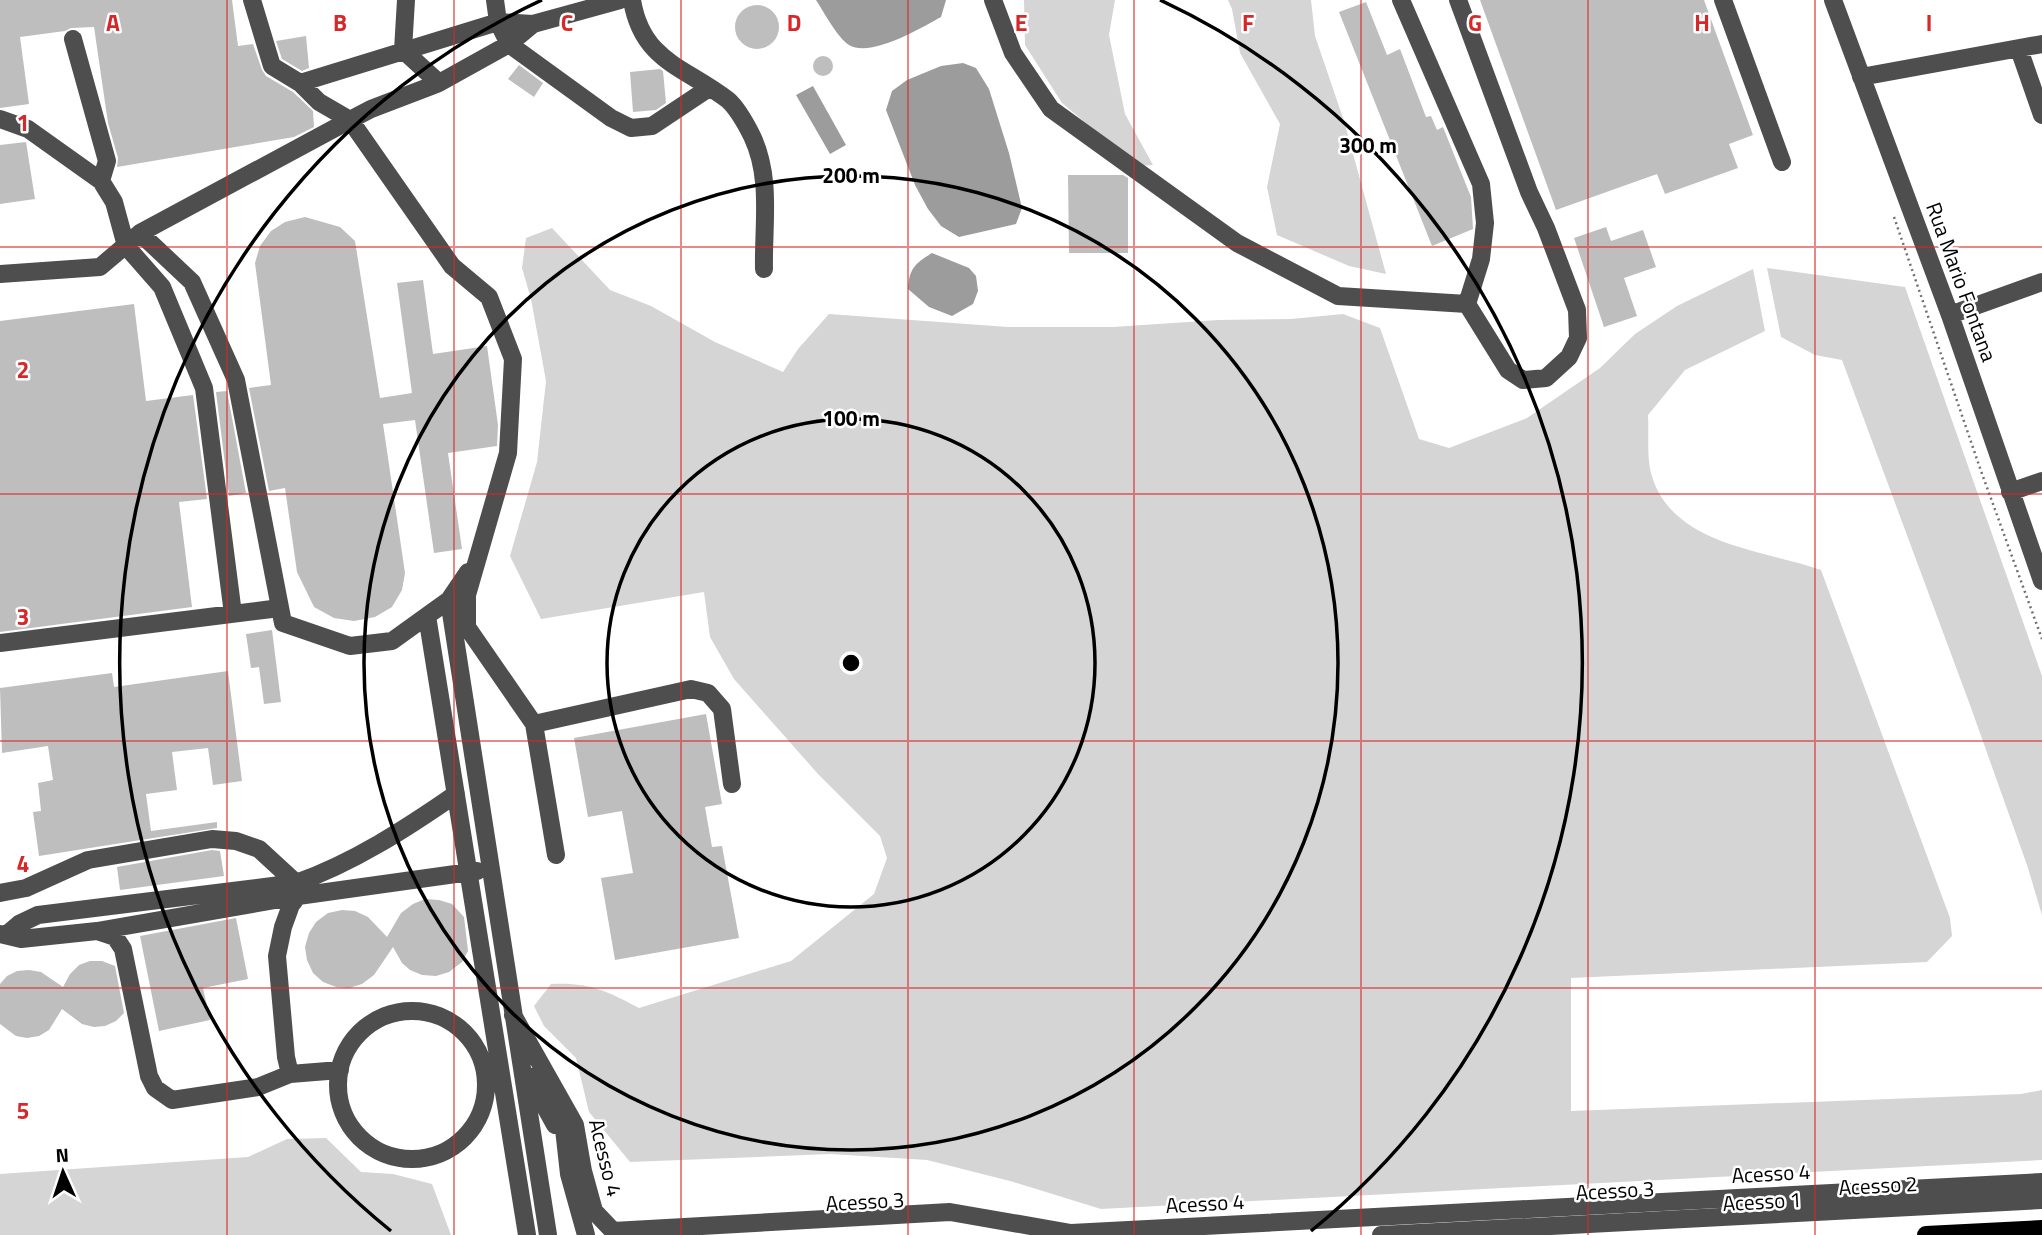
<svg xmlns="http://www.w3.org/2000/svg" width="2042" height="1235" viewBox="0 0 2042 1235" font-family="'Titillium Web',sans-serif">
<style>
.green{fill:#d5d5d5}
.water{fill:#9c9c9c}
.building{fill:#bebebe}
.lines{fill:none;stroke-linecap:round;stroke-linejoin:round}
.path{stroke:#707070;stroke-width:2.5;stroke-dasharray:2 3.5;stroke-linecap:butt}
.minor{stroke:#4e4e4e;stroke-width:18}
.major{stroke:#000;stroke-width:18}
.grid{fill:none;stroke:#d62828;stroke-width:2;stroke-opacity:0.55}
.ring{fill:none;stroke:#000;stroke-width:3.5}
.labels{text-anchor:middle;stroke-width:5;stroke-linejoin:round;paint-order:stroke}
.street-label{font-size:21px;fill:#000;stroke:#fff}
.grid-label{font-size:23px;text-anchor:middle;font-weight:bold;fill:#d62828;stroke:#fff;stroke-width:5;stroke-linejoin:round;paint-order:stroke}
.centre{fill:#000;stroke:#fff;stroke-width:3.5}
.ring-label{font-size:21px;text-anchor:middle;font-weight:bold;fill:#000;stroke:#fff;stroke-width:5;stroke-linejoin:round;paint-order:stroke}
</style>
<rect width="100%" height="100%" fill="#fff"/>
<!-- green -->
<path class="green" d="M 1024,0 L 1115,0 L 1109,35 L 1125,114 L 1153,165 L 1137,166 L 1062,103 L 1025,45 Z
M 1228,0 L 1311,0 L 1315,36 L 1344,121 L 1386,274 L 1349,266 L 1277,235 L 1267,187 L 1280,124 L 1240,53 L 1232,9 Z
M 552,228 L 610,290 L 651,306 L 715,342 L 783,372 L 798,349 L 829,314 L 1008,327 L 1113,327 L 1218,320 L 1291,319 L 1343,314 L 1380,328 L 1419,439 L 1449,448 L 1527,418 L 1600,368 L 1635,334 L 1677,306 L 1753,269 L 1765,331 L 1685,370 L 1648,415 C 1649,432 1647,453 1650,469 C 1667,545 1761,549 1821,570 L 1950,918 L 1952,936 L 1927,962 L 1571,978 L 1571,1111 L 2021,1094 L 2042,1090 L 2042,1160 L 1101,1209 L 1010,1181 L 927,1160 L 830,1154 L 630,1162 L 589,1112 L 576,1058 L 544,1026 L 534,1006 L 551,984 C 589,982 607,991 639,1008 L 791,961 L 874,894 L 887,858 L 880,836 L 818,774 L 734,679 L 710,637 L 704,592 L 541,619 L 510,556 L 537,462 L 546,381 L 531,299 L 522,268 L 526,238 Z
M 1767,268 L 1905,287 L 2042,676 L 2042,915 L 2027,865 L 1970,705 L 1842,360 L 1815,355 L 1781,337 Z
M 326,1138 L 361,1172 L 393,1174 L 432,1184 L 451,1235 L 0,1235 L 0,1174 L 248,1157 L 287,1139 Z"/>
<!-- water -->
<path class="water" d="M 816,0 L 946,0 L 941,17 C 921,28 871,58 849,45 C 837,37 824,12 816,0 Z
M 963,63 L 976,68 L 989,89 L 1009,153 L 1022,208 L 1016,224 L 959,237 L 941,226 L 928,209 L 915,185 L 886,110 L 892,91 L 907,80 L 941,66 Z
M 813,86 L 846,145 L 830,154 L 796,95 Z
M 932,253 L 969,268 L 976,276 L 978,291 L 973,304 L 952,316 L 929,307 L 908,289 C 909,268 916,263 932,253 Z"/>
<!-- building -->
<path class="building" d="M 0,0 L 232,0 L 238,46 L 253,44 L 262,70 L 266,76 L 293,92 L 313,111 L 314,127 L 294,137 L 117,167 L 118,158 L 108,123 L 94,27 L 71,28 L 65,31 L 20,37 L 29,104 L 0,108 Z
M 1480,0 L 1704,0 L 1753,135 L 1729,144 L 1738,168 L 1665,194 L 1657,174 L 1556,210 Z
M 1366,2 L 1387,55 L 1400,49 L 1426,117 L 1431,116 L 1437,130 L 1443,127 L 1471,197 L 1473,229 L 1432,246 L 1339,12 Z
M735 27a22 22 0 1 1 44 0a22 22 0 1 1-44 0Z
M 306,36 L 309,68 L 302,71 L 282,59 L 276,41 Z
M813 66a10 10 0 1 1 20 0a10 10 0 1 1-20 0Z
M 519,65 L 543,83 L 534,97 L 508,79 Z
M 660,69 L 663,71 L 666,103 L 656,110 L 633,112 L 630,72 Z
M 26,142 L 35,199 L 0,204 L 0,145 Z
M 1068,175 L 1123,175 L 1128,178 L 1128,253 L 1069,253 Z
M 305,217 L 340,227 L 355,241 L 380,398 L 412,393 L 397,283 L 423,280 L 433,354 L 487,346 L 498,425 L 497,446 L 448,453 L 462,549 L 434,553 L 415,420 L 383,424 L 405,573 L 402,590 L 392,607 L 375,617 L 354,621 L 334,618 L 314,607 L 297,572 L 285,488 L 269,491 L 249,388 L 271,385 L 255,263 L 260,246 L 271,231 L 285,222 Z
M 1606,227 L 1611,241 L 1643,230 L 1656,267 L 1624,278 L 1637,316 L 1604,327 L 1574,238 Z
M 134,304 L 146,401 L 193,395 L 207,499 L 179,502 L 192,607 L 0,632 L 0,321 Z
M 227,391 L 246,493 L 229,496 L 216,392 Z
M 272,630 L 281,702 L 264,704 L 259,667 L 251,668 L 246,634 Z
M 228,671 L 242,781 L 213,785 L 208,748 L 172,752 L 177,790 L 146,794 L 151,831 L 217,822 L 217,828 L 39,856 L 33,812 L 41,811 L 38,783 L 53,780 L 48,746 L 2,753 L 0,688 L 112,673 L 114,687 Z
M 706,714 L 722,804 L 705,807 L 712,847 L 722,846 L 739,938 L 615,960 L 601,878 L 633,873 L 622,811 L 588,817 L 574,738 Z
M 212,850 L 220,851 L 224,876 L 120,890 L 117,867 Z
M 425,899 L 439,900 L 452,904 L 464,917 L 468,951 L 462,962 L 449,972 L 436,976 L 422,975 L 410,970 L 402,963 L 393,947 L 374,975 L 362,984 L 349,988 L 336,987 L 323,982 L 313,973 L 307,960 L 305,947 L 309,933 L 316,922 L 328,913 L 342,910 L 355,911 L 368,917 L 387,937 L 401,913 L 413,904 Z
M 236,918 L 248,979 L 203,988 L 210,1020 L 159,1031 L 140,936 Z
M 90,961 L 102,961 L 115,966 L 124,1013 L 116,1021 L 105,1026 L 94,1027 L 82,1024 L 62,1009 L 49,1030 L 39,1036 L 27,1038 L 16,1036 L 0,1024 L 0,984 L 7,976 L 17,971 L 29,970 L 41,972 L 63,987 L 70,974 L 79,965 Z"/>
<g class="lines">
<!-- path -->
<path class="path" d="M 1894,217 L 1981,471 L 2042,639"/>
<!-- minor -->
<path class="minor" d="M 252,0 L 272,66 L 300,83 L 498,22 L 495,0
M 406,0 L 403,50 L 439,83
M 632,0 C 642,62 686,67 728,100 C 737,108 747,126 752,136 C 772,178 763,224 764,269
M 993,0 L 1013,53 L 1051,109 L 1237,243 L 1338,296 L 1467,304 L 1481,259 L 1485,223 L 1481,184 L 1401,0
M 1458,0 L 1529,192 L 1546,228 L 1577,310 L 1578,338 L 1569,357 L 1546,378 L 1523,380 L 1508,370 L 1467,304
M 1723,0 L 1782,162
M 1833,0 L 1950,315 L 2042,581
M 533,24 L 509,44 L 498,22 L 533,24 L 620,0
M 73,39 L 107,161 L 101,181
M 2019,49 L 2042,115
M 1861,77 L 2042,44
M 300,83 L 319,102 L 350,120 L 371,109 L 439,83 L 509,44 L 611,118 L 631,128 L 652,126 L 709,88
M 0,119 L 28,129 L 101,181 L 114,202 L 126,246 L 162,287 L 204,388 L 233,614
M 140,233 L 192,282 L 236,380 L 283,623 L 350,646 L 392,641 L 449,600 L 468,572
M 0,274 L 100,267 L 140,233 L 350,120 L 452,266 L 489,297 L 513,359 L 508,453 L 467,595 L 467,627 L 534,724 L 556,855
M 1950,315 L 2042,282
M 2010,492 L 2042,481
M 449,600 L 548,1235
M 427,616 L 527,1235
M 0,643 L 280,608
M 534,724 L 691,689 L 708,693 L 722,709 L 732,784
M 0,893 L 26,888 L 88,860 L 212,839 L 236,841 L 259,849 L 296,883 L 298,896 L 291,905 L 283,927 L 277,956 L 286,1057 L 290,1074 L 258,1087 L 172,1100 L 155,1088 L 149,1076 L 123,949 L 115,937 L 97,931
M 0,934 L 21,939 L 97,931 L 298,896 L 477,871
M 6,935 L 19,924 L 38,915 L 296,883 C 353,863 407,828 456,794
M338 1085a74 74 0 1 1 148 0a74 74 0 1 1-148 0Z
M 513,1015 L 575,1125 L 583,1171 L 594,1211 L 613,1231 L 950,1212 L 1071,1233 L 2042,1182
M 290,1074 L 340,1070
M 528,1076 L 555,1125
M 554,1111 L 564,1129 L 569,1174 L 586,1235
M 1381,1235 L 2042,1200"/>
<!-- major -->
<path class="major" d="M 1926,1235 L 2042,1229"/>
</g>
<!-- grid -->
<path class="grid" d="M 227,0 L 227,1235M 454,0 L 454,1235M 681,0 L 681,1235M 908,0 L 908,1235M 1134,0 L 1134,1235M 1361,0 L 1361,1235M 1588,0 L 1588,1235M 1815,0 L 1815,1235M 0,247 L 2042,247M 0,494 L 2042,494M 0,741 L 2042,741M 0,988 L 2042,988"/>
<!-- distance rings -->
<g class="ring">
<circle cx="851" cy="663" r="244"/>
<circle cx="851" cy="663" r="487"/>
<path d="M391 1231A731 731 0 0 1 542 0M1160 0A731 731 0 0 1 1311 1231"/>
</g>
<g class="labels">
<!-- street labels -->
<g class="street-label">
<text transform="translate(1961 282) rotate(70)" y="7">Rua Mario Fontana</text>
<text transform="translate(605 1158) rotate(76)" y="7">Acesso 4</text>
<text transform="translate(1771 1174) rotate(-3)" y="7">Acesso 4</text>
<text transform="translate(1878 1186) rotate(-3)" y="7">Acesso 2</text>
<text transform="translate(1615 1191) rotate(-3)" y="7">Acesso 3</text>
<text transform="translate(865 1202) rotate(-3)" y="7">Acesso 3</text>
<text transform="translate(1762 1202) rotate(-3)" y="7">Acesso 1</text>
<text transform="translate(1205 1204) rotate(-3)" y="7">Acesso 4</text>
</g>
</g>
<g class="grid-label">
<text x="113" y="31">A</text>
<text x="340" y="31">B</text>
<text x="567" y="31">C</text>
<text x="794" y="31">D</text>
<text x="1021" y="31">E</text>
<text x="1248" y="31">F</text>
<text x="1475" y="31">G</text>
<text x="1702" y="31">H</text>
<text x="1929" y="31">I</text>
<text x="23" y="131">1</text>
<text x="23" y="378">2</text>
<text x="23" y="625">3</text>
<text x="23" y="872">4</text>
<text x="23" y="1119">5</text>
</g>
<circle cx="851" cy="663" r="10" class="centre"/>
<g class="ring-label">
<text x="1368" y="153">300 m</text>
<text x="851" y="183">200 m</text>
<text x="851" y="426">100 m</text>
</g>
<!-- north arrow -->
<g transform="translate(63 1172) rotate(357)" stroke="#ffffff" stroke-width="5" paint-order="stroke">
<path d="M0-5L12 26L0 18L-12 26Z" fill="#000000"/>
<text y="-10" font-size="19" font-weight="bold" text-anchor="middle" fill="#000000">N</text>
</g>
</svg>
